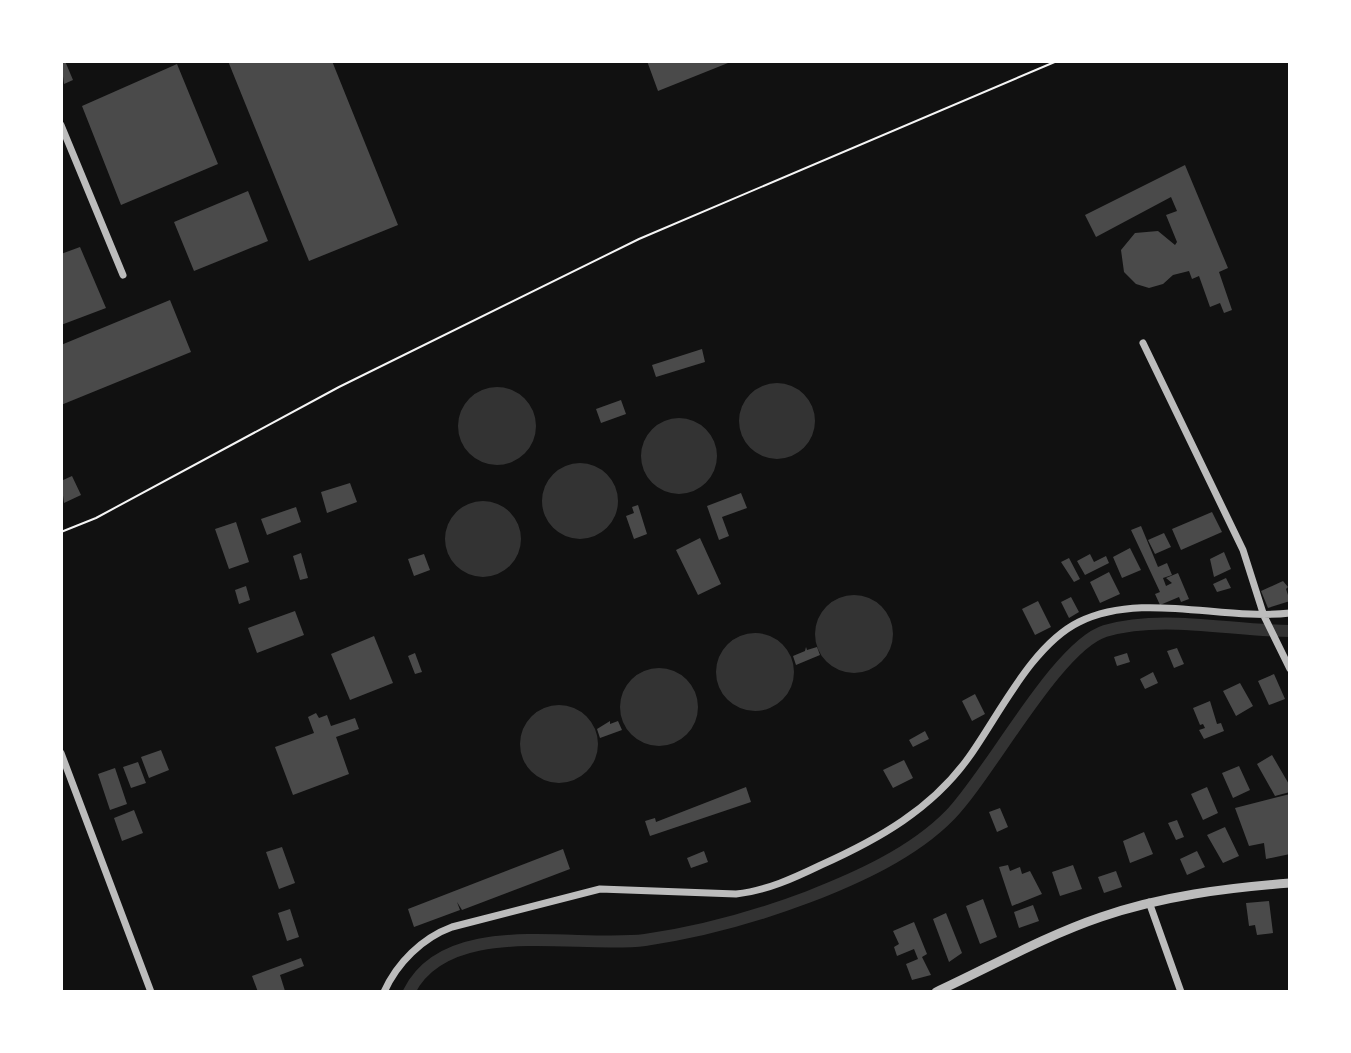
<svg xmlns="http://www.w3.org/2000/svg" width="1351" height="1053" viewBox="0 0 1351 1053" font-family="'Archivo Narrow',sans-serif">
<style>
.water{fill:#333}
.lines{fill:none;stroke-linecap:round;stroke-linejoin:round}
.canal{stroke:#333;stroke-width:12}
.building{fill:#4a4a4a}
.path{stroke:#f5f5f5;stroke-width:2}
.minor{stroke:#bcbcbc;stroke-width:7}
.tertiary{stroke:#bcbcbc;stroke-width:9}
</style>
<rect width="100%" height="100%" fill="#111"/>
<!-- water -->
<path class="water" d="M739 421a38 38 0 1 1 76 0a38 38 0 1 1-76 0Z
M458 426a39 39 0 1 1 78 0a39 39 0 1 1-78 0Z
M641 456a38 38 0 1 1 76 0a38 38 0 1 1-76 0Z
M542 501a38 38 0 1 1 76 0a38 38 0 1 1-76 0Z
M445 539a38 38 0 1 1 76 0a38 38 0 1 1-76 0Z
M815 634a39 39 0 1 1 78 0a39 39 0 1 1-78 0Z
M716 672a39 39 0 1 1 78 0a39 39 0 1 1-78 0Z
M620 707a39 39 0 1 1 78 0a39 39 0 1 1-78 0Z
M520 744a39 39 0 1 1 78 0a39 39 0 1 1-78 0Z"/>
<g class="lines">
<!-- canal -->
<path class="canal" d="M 409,992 C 447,915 577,949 645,940 C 701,932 755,917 808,897 C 857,878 913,853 950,815 C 990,774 1057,646 1105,631 C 1163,614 1231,631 1290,631"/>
</g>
<!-- building -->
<path class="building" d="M 61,61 L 65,61 L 73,80 L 64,84 Z
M 228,61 L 332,61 L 398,225 L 309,261 Z
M 647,61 L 733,61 L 658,91 Z
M 177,64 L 218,164 L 121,205 L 82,106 Z
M 1185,165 L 1228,268 L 1219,272 L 1232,310 L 1224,313 L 1220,303 L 1210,307 L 1199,276 L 1192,279 L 1189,271 L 1173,275 L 1163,284 L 1149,288 L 1136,284 L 1124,272 L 1121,250 L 1135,233 L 1158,231 L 1175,245 L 1177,242 L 1166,215 L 1177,211 L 1171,197 L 1096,237 L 1085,215 Z
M 248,191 L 268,241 L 194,271 L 174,222 Z
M 80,247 L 106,308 L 61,325 L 61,254 Z
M 170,300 L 191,352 L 61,405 L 61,345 Z
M 702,349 L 705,362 L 656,377 L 652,365 Z
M 621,400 L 626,414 L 601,423 L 596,409 Z
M 72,476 L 81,495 L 64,503 L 61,481 Z
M 350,483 L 357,502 L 327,513 L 321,492 Z
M 741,493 L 747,508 L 722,517 L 729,536 L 719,540 L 707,506 Z
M 638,505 L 647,534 L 634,539 L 626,516 L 634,513 L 632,507 Z
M 296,507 L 301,522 L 267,535 L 261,519 Z
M 1212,512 L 1222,532 L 1181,550 L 1172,529 Z
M 236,522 L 249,562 L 229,569 L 215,529 Z
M 1141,526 L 1158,567 L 1167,563 L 1172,575 L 1163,578 L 1166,586 L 1172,583 L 1166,578 L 1178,573 L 1189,599 L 1181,602 L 1179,597 L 1160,605 L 1155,594 L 1160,592 L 1131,530 Z
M 1164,533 L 1171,547 L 1155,554 L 1148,540 Z
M 700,538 L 721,584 L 698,595 L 676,550 Z
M 1130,548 L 1141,570 L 1122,578 L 1113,557 Z
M 1224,552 L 1231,569 L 1214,577 L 1210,559 Z
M 301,553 L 308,578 L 300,580 L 293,556 Z
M 424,554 L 430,570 L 414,576 L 408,559 Z
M 1090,554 L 1094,562 L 1106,556 L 1109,563 L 1085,575 L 1077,561 Z
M 1069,558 L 1080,579 L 1074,582 L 1061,562 Z
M 1109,572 L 1120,594 L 1100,603 L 1090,582 Z
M 1226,578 L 1231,588 L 1217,592 L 1213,584 Z
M 1283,581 L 1288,587 L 1286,589 L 1290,601 L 1268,608 L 1261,591 Z
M 246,586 L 250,600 L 239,604 L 235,590 Z
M 1071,597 L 1079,612 L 1069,618 L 1061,602 Z
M 1038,601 L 1051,627 L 1035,635 L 1022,609 Z
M 295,611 L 304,635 L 257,653 L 248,628 Z
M 374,636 L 393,683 L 350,700 L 331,654 Z
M 806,647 L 807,650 L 817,647 L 820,655 L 796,665 L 793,656 L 805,651 Z
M 1177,648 L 1184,664 L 1174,668 L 1167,651 Z
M 415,653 L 422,672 L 415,674 L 408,656 Z
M 1127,653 L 1130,662 L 1117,666 L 1114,657 Z
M 1153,672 L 1158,683 L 1145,689 L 1140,679 Z
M 1274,674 L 1285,699 L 1269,705 L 1258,681 Z
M 1240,683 L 1253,706 L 1236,716 L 1223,691 Z
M 975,694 L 985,714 L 972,721 L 962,701 Z
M 1210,701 L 1217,724 L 1221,723 L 1224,731 L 1204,739 L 1199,730 L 1205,728 L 1203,724 L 1200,725 L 1193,708 Z
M 316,713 L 319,718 L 327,715 L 331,726 L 355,718 L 359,729 L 336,737 L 349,774 L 293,795 L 275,747 L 314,733 L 308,717 Z
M 610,721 L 610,724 L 618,721 L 622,730 L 600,738 L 597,729 Z
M 925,731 L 929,739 L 913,747 L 909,740 Z
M 161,750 L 169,770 L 149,778 L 141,757 Z
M 1272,755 L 1290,786 L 1290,792 L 1275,796 L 1257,764 Z
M 904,760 L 913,778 L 893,788 L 883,770 Z
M 138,762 L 146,783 L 131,788 L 123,767 Z
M 1239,766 L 1250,790 L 1233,798 L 1222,773 Z
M 115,768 L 127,804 L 110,810 L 98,774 Z
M 746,787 L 751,802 L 650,836 L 645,821 L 655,818 L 656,822 Z
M 1207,787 L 1218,813 L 1203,820 L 1191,794 Z
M 1290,794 L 1290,854 L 1266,859 L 1264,843 L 1249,846 L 1235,808 Z
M 1000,808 L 1008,827 L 997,832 L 989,812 Z
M 134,810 L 143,833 L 122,841 L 114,818 Z
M 1177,820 L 1184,837 L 1176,840 L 1168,823 Z
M 1225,827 L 1239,856 L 1223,863 L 1207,835 Z
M 1144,832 L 1153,854 L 1130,863 L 1123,841 Z
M 282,847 L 295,883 L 279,889 L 266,852 Z
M 563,849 L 570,869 L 462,910 L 457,902 L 460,910 L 414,927 L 408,909 Z
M 704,851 L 708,862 L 691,868 L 687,858 Z
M 1197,851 L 1205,867 L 1187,875 L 1180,859 Z
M 1008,865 L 1010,871 L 1020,867 L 1022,874 L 1030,871 L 1042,894 L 1012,906 L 999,867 Z
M 1073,865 L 1082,889 L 1060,896 L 1052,872 Z
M 1116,871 L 1122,887 L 1104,893 L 1098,877 Z
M 983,899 L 997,937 L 980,944 L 966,906 Z
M 1269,901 L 1273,933 L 1257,935 L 1255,925 L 1249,926 L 1246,903 Z
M 1033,905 L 1039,921 L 1019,928 L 1014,912 Z
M 290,909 L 299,937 L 287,941 L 278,913 Z
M 946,913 L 962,953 L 949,962 L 933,919 Z
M 914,922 L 927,954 L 922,957 L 931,975 L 912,980 L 906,964 L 918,959 L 914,949 L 897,956 L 894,947 L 899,944 L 893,931 Z
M 301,958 L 304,966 L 280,975 L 285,991 L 258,992 L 252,976 Z"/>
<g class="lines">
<!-- path -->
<path class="path" d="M 61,532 L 96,518 L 339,387 L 639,239 L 1057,61"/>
<!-- minor -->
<path class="minor" d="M 61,125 L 123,275
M 1143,343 L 1243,550 L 1264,616 L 1290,669
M 61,753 L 151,992
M 1149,902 L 1181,992
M 384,992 C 397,963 422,938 452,927 L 600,889 L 736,894 C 766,891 794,878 821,865 C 879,839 932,809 969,757 C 999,715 1032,645 1079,622 C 1143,591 1222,621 1290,613"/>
<!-- tertiary -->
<path class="tertiary" d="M 936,992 C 990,967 1045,936 1101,917 C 1162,896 1226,888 1290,883"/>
</g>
<!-- border -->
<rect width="1351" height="1053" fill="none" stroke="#ffffff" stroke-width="126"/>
</svg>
